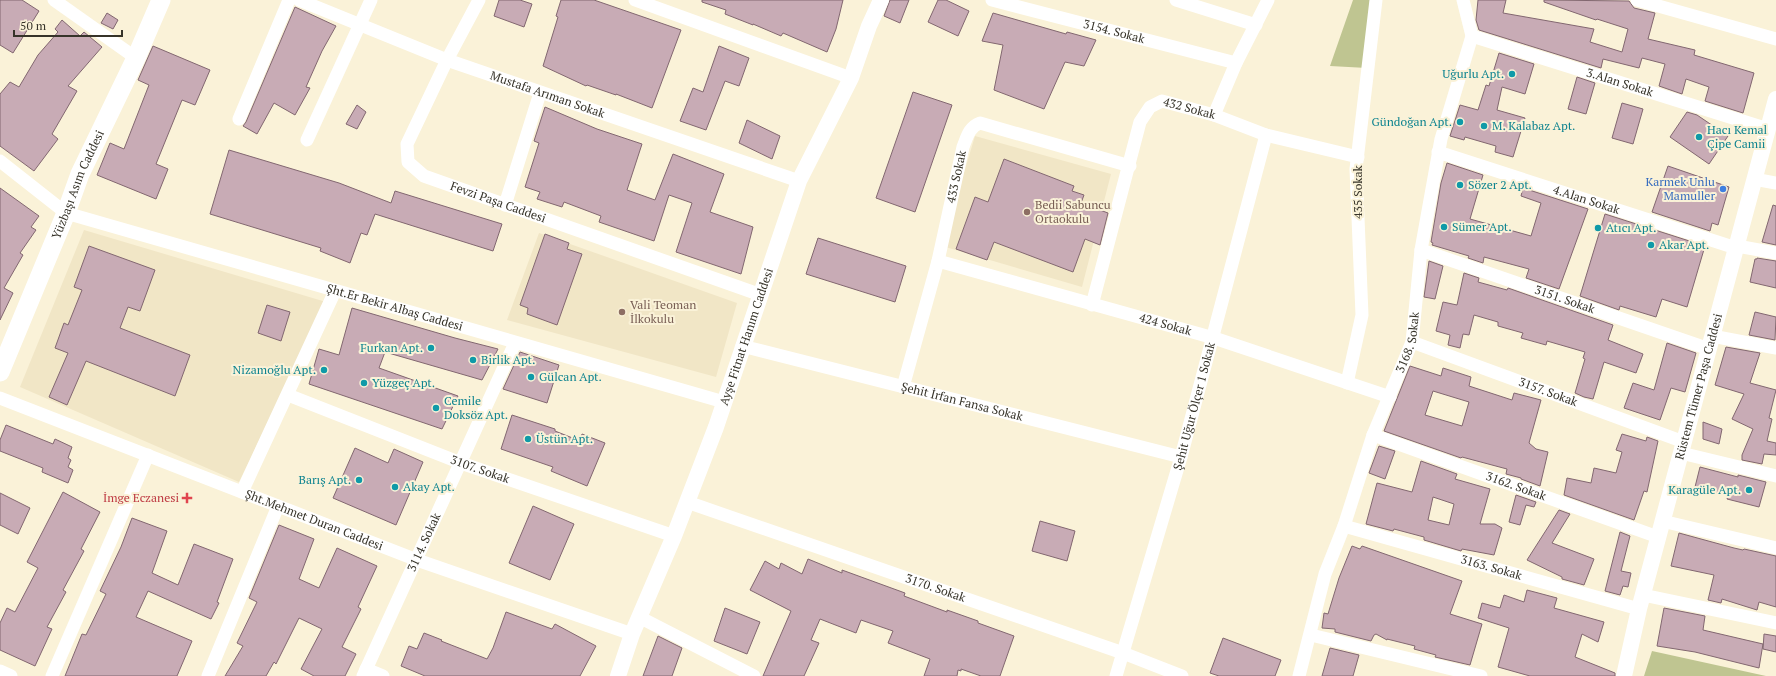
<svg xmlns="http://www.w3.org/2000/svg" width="1776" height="676" viewBox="0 0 1776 676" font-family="'PT Serif',serif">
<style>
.built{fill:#f1e6c6}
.green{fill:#bfc591}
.building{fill:#c8abb5;stroke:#826770;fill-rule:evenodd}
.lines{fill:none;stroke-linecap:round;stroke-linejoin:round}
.minor{stroke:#fff;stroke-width:13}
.tertiary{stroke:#fff;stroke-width:16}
.secondary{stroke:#fff;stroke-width:19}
.culture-dot{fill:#0f9aa8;stroke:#faf2d8;stroke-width:1.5}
.shop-dot{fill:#3f7fe0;stroke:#faf2d8;stroke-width:1.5}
.education-dot{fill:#8d6e63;stroke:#faf2d8;stroke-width:1.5}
.health-dot{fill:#e0444e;stroke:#faf2d8;stroke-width:1.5}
.labels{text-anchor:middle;stroke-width:4;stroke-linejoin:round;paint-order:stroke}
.street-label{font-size:12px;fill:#363329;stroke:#faf2d8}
.culture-label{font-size:12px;fill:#0d838f;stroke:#faf2d8;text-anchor:start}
.shop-label{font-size:12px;fill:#366cbe;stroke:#faf2d8;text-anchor:end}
.education-label{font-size:12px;fill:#785e54;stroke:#faf2d8;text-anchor:start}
.health-label{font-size:12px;fill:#be3a42;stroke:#faf2d8;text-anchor:end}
</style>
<rect width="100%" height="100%" fill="#faf2d8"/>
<!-- built -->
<path class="built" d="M 975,136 L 1111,174 L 1082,287 L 942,246 Z
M 84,230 L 326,302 L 239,482 L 20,387 Z
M 539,233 L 737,303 L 716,377 L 507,320 Z"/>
<!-- green -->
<path class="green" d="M 1353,0 L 1370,0 L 1367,68 L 1330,66 Z
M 1652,651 L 1766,676 L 1644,676 Z"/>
<!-- building -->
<path class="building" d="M 0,0 L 22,0 L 39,11 L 13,53 L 0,45 Z
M 499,0 L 520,0 L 532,4 L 524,27 L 494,16 Z
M 561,0 L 594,0 L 681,30 L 652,108 L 616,94 L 616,95 L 587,85 L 586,86 L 543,66 L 558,17 L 556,16 Z
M 702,0 L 843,0 L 836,29 L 827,52 L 783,33 L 781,36 L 753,24 L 753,25 L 725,14 L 726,10 L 702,2 Z
M 890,0 L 909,0 L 900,23 L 884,16 Z
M 938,0 L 946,0 L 969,11 L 958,36 L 928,22 Z
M 1478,0 L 1506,0 L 1503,13 L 1594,29 L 1590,42 L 1622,52 L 1628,29 L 1597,19 L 1596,20 L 1544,2 L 1544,0 L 1629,1 L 1634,8 L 1655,13 L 1648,39 L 1695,50 L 1694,55 L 1754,73 L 1743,113 L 1705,101 L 1709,87 L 1686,79 L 1682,94 L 1659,86 L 1665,64 L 1642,58 L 1639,68 L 1603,59 L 1601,68 L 1479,30 L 1476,20 Z
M 295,7 L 336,26 L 322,51 L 306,87 L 310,88 L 295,115 L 274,103 L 257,134 L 243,126 L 246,122 Z
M 107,13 L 118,20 L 113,29 L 101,23 Z
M 993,13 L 1066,34 L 1067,32 L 1096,40 L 1084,66 L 1065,62 L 1044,109 L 994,90 L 1003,45 L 982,41 Z
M 62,20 L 80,36 L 84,32 L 102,47 L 68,86 L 77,91 L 52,134 L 58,139 L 34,171 L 0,146 L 0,94 L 10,82 L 19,87 L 38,55 L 58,32 L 55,29 Z
M 153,46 L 210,70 L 195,105 L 182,100 L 156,164 L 168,169 L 156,199 L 97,175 L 110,143 L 124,149 L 149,85 L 138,80 Z
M 719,46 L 749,58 L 739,86 L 725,81 L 706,130 L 680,121 L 693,88 L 703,92 Z
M 1499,53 L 1534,64 L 1525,94 L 1502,87 L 1497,110 L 1525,118 L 1513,157 L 1495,152 L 1496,146 L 1465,137 L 1464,140 L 1450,136 L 1460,105 L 1478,110 L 1486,85 L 1489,86 Z
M 1577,77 L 1595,83 L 1586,114 L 1568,109 Z
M 913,92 L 952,105 L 915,212 L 876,198 Z
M 1622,103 L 1643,109 L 1633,144 L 1612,138 Z
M 357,105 L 366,112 L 357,129 L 346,124 Z
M 545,107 L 597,129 L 642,144 L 627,190 L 655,200 L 673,154 L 724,174 L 710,212 L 753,227 L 741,274 L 676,252 L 692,203 L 669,195 L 654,241 L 599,222 L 601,216 L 564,202 L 562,207 L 537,199 L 540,192 L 525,187 L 539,143 L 534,141 Z
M 1687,112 L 1697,115 L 1728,136 L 1709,164 L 1670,137 Z
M 747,120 L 780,136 L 772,159 L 739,143 Z
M 229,150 L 339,183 L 391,203 L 395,191 L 502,224 L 493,251 L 375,214 L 367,235 L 361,233 L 350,263 L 320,251 L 321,248 L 210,214 Z
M 1004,159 L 1074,186 L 1072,191 L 1084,195 L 1081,203 L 1108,213 L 1100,245 L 1085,239 L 1073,272 L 994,242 L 987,260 L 956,249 L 975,197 L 988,202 Z
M 1447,163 L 1483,175 L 1470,219 L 1531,236 L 1541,203 L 1521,196 L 1523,188 L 1588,209 L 1559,289 L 1526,278 L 1529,269 L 1484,257 L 1483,263 L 1468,258 L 1469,256 L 1432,245 L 1433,243 L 1431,242 L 1441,183 Z
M 1668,166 L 1729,187 L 1718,225 L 1712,223 L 1710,231 L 1652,212 Z
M 0,188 L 39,216 L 31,227 L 36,230 L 20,253 L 23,255 L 4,288 L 13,293 L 0,320 Z
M 1773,205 L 1776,206 L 1776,245 L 1762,242 Z
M 1605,214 L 1705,246 L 1687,307 L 1662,299 L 1656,317 L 1620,306 L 1619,310 L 1580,296 Z
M 545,234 L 569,243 L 567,249 L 582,254 L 557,325 L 527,314 L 528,308 L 520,305 Z
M 818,238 L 906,266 L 895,302 L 806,274 Z
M 89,246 L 155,270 L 140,311 L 128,307 L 120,328 L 190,355 L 175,396 L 86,361 L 67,405 L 49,397 L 68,353 L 55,348 L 64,323 L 68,325 L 82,290 L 74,287 Z
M 1757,258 L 1776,261 L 1776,288 L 1750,282 L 1755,259 L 1757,259 Z
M 1429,261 L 1443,266 L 1435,299 L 1424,297 Z
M 1464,273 L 1479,278 L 1478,282 L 1507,290 L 1508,288 L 1613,325 L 1608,340 L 1643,354 L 1636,373 L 1604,362 L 1593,399 L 1584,397 L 1575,393 L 1585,359 L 1583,358 L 1585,352 L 1547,341 L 1546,345 L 1521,338 L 1523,333 L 1498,326 L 1498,322 L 1474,315 L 1469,335 L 1463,334 L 1460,348 L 1448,345 L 1450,335 L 1436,331 L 1443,302 L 1457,305 Z
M 267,305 L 290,312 L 281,341 L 258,333 Z
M 352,308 L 455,338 L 498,349 L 482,380 L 385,352 L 379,368 L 458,396 L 442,429 L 309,384 L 319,349 L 339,355 Z
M 1755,312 L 1776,317 L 1775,340 L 1749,335 Z
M 1667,343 L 1696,353 L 1685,392 L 1671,388 L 1660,420 L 1624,408 L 1633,383 L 1654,390 Z
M 1726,347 L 1760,353 L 1750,383 L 1776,390 L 1769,418 L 1772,419 L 1767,441 L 1776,443 L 1776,455 L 1764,454 L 1762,464 L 1742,460 L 1742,455 L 1753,429 L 1732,419 L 1744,394 L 1715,385 Z
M 520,352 L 559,365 L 547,403 L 503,389 Z
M 1410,366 L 1441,376 L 1443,368 L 1471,377 L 1469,386 L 1512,400 L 1514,393 L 1541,400 L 1529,443 L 1536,449 L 1548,452 L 1540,486 L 1521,479 L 1521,478 L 1506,474 L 1507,469 L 1462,457 L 1461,458 L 1384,431 ZM 1433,391 L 1469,402 L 1462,426 L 1425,415 Z
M 512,415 L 555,429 L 555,431 L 580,441 L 582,434 L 605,443 L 587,486 L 551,471 L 553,467 L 501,449 Z
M 1703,422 L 1722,429 L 1719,444 L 1703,439 Z
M 6,425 L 53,444 L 55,439 L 72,447 L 68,458 L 71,460 L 68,467 L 73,470 L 68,483 L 42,472 L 43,468 L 0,451 L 0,440 Z
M 1622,434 L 1646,441 L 1647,437 L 1658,441 L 1647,492 L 1644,491 L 1634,520 L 1564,495 L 1567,478 L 1591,483 L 1594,468 L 1616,473 L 1622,452 L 1616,450 Z
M 1379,446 L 1395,451 L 1385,479 L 1369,473 Z
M 355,448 L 388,463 L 394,449 L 423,462 L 396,525 L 333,498 Z
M 1421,461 L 1457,474 L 1455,479 L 1490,489 L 1480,524 L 1495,524 L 1502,528 L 1494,555 L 1462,549 L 1461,551 L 1424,540 L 1424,537 L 1394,529 L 1393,531 L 1366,524 L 1377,483 L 1412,492 ZM 1433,497 L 1454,504 L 1449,525 L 1428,520 Z
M 1700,467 L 1738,477 L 1738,475 L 1766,482 L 1759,507 L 1727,499 L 1728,496 L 1695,487 Z
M 63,492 L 100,512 L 81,549 L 84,551 L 63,590 L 66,592 L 47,627 L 52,629 L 35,666 L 0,650 L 0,623 L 7,608 L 15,612 L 38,568 L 27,562 Z
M 0,493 L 30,508 L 18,534 L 0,525 Z
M 1516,495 L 1536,502 L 1534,507 L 1526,505 L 1520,525 L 1509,522 Z
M 533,506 L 574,524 L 550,580 L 509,563 Z
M 1559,510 L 1570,514 L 1552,543 L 1594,559 L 1584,585 L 1562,579 L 1562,577 L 1527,560 Z
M 132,518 L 167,531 L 152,573 L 178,585 L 194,544 L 233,559 L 217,602 L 219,603 L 211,619 L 148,591 L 136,617 L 192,641 L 177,676 L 65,676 L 82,634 L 86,635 L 106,594 L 100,591 L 121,547 Z
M 1040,521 L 1075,531 L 1067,561 L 1032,551 Z
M 279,525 L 314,539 L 299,579 L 319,588 L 337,548 L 377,566 L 358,607 L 361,609 L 342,647 L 356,654 L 345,676 L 314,676 L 301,669 L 322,629 L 299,618 L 276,664 L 274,662 L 266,676 L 225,676 L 243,646 L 237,643 L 257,602 L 249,598 Z
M 1620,532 L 1630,536 L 1621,571 L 1631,573 L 1628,587 L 1623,586 L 1620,595 L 1605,591 Z
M 1679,533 L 1734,548 L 1743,550 L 1744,549 L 1776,556 L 1776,607 L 1759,602 L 1757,610 L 1722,599 L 1721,603 L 1708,600 L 1714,575 L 1671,566 Z
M 1352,546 L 1360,549 L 1362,546 L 1462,581 L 1450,614 L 1482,624 L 1470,665 L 1435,657 L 1436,655 L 1414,649 L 1415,646 L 1387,639 L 1387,640 L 1376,634 L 1374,635 L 1371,641 L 1335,632 L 1335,629 L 1322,628 L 1324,613 L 1328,614 L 1339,578 Z
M 808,559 L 842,573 L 842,570 L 905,593 L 904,596 L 947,612 L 947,610 L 978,621 L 978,623 L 1014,636 L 1000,676 L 981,676 L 961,669 L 961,671 L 958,670 L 957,676 L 924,676 L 930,659 L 888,643 L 893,631 L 861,620 L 856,633 L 820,619 L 811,640 L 819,643 L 804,676 L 763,676 L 791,611 L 750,590 L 765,561 L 779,569 L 781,563 L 802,574 Z
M 1527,590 L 1557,598 L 1554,608 L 1604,622 L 1598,642 L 1582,634 L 1575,657 L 1615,673 L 1615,676 L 1530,676 L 1498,667 L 1509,628 L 1478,618 L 1482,603 L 1500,608 L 1504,595 L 1524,602 Z
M 725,608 L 760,622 L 747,654 L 714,641 Z
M 1664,608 L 1705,616 L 1703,630 L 1763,644 L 1759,668 L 1695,652 L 1657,646 Z
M 506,612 L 552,629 L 555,624 L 596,646 L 580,676 L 425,676 L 401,666 L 409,646 L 417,649 L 424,633 L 442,640 L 441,641 L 487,659 L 493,648 Z
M 1764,634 L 1776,636 L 1776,652 L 1763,649 Z
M 658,636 L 682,648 L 672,676 L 643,676 Z
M 1223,638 L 1281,660 L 1275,676 L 1219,676 L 1210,673 Z
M 1330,648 L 1359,655 L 1353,676 L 1322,676 Z"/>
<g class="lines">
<!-- minor -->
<g class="minor">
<path d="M 54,0 L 136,58"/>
<path id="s1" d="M 299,0 L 447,60 L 799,181"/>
<path id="s2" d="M 479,0 L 447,60 L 407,144 L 408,162 L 424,176 L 761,295"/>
<path d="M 635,0 L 851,78"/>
<path id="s3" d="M 992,0 L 1236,63"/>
<path d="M 1176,0 L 1256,25"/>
<path d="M 1637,0 L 1776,39"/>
<path id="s4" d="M 1472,36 L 1768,129"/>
<path d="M 1214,115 L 1236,63 L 1268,0"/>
<path d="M 239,119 L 289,0"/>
<path d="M 307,140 L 371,0"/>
<path id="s5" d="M 1438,152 L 1736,248"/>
<path id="s6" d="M 0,161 L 66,213 L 724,402"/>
<path d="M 1754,179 L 1776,183"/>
<path d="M 505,205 L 540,93"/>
<path d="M 1737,246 L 1776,253"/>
<path id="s7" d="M 1421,250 L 1709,349"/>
<path id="s8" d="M 938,261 L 1214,338 L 1390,397"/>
<path id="s9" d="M 1092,305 L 1140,122 L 1150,107 L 1162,101 L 1214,115 L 1266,135 L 1358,157"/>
<path d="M 1712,336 L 1776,348"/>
<path id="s10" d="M 1412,342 L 1684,442"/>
<path id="s11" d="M 742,346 L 1181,457"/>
<path d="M 1347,383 L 1362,315 L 1356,169 L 1376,0"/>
<path id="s12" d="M 903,387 L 938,261 L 963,147 C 967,137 969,127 980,123 L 1130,166"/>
<path id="s13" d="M 288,395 L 461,463 L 674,536"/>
<path id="s14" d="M 0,398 L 417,560 L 632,634"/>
<path id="s15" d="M 1373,435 L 1658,537"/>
<path d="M 1681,453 L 1776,476"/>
<path d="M 242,492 L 335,291"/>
<path id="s16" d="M 687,502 L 1123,653 L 1182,676"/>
<path d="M 1662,521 L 1776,548"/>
<path id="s17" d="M 1344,526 L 1639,609"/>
<path d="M 1643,595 L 1776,623"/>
<path d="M 639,617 L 754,676"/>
<path d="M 1311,635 L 1481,676"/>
<path d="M 366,669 L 383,676"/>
<path d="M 0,671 L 11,676"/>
<path d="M 52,676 L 148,455"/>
<path d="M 208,676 L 278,506"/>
<path id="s18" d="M 363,676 L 515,343"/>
<path id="s19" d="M 1116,676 L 1181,457 L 1266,135"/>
<path id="s20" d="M 1299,676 L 1325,574 L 1344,526 L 1373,435 L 1412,342 L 1421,250 L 1441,139 L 1472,36 L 1463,0"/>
</g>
<!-- tertiary -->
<g class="tertiary">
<path id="s21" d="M 618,676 L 632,634 L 674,536 L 716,427 L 799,181 L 851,78 L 869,26 L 881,0"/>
<path id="s22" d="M 1624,676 L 1639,609 L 1776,99"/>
</g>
<!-- secondary -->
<path class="secondary" id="s23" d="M 0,372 L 66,213 L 80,174 L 136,58 L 161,0"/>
</g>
<!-- markers -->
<g class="culture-dot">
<circle cx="1512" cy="74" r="4"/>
<circle cx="1460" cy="122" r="4"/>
<circle cx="1484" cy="126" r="4"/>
<circle cx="1699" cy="137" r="4"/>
<circle cx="1460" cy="185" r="4"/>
<circle cx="1444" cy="227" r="4"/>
<circle cx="1598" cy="228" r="4"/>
<circle cx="1651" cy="245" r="4"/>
<circle cx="431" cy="348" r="4"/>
<circle cx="473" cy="360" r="4"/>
<circle cx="324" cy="370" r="4"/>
<circle cx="531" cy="377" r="4"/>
<circle cx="364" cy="383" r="4"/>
<circle cx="436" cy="408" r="4"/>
<circle cx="528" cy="439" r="4"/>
<circle cx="359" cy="480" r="4"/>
<circle cx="395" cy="487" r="4"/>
<circle cx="1749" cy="490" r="4"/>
</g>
<circle class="shop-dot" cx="1723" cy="189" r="4"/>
<g class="education-dot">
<circle cx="1027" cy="212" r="4"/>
<circle cx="622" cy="312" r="4"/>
</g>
<path class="health-dot" d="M185 492h4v4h4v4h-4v4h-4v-4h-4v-4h4z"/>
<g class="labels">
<!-- street labels -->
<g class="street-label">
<text dy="4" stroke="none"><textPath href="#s3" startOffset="126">3154. Sokak</textPath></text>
<text dy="4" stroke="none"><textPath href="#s4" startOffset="155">3.Alan Sokak</textPath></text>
<text dy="4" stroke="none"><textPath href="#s1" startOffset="266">Mustafa Arıman Sokak</textPath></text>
<text dy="4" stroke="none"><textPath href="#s9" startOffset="249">432 Sokak</textPath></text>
<text dy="4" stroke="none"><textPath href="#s12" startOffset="217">433 Sokak</textPath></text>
<text dy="4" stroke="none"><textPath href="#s23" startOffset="203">Yüzbaşı Asım Caddesi</textPath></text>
<text transform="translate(1358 192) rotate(-90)" y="4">435 Sokak</text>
<text dy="4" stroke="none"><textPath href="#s5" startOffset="156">4.Alan Sokak</textPath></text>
<text dy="4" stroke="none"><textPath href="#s2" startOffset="279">Fevzi Paşa Caddesi</textPath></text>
<text dy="4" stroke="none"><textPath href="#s7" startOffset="152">3151. Sokak</textPath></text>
<text dy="4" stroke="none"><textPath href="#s6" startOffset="426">Şht.Er Bekir Albaş Caddesi</textPath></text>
<text dy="4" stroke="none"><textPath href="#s8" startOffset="236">424 Sokak</textPath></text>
<text dy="4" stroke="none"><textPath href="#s21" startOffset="363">Ayşe Fitnat Hanım Caddesi</textPath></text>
<text dy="4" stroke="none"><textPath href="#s20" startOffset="352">3168. Sokak</textPath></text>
<text dy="4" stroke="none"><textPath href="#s22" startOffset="299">Rüstem Tümer Paşa Caddesi</textPath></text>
<text dy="4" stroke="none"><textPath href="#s10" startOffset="145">3157. Sokak</textPath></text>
<text dy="4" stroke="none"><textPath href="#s11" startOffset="227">Şehit İrfan Fansa Sokak</textPath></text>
<text dy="4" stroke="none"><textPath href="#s19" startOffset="281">Şehit Uğur Ölçer 1 Sokak</textPath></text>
<text dy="4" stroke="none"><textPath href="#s13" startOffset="206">3107. Sokak</textPath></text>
<text dy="4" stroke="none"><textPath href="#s15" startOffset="152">3162. Sokak</textPath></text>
<text dy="4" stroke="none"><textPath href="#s14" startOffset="337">Şht.Mehmet Duran Caddesi</textPath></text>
<text dy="4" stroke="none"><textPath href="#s18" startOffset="147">3114. Sokak</textPath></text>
<text dy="4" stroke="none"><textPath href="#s17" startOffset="153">3163. Sokak</textPath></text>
<text dy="4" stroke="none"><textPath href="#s16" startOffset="263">3170. Sokak</textPath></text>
</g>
<!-- culture labels -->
<g class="culture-label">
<text x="1504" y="78" text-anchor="end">Uğurlu Apt.</text>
<text x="1452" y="126" text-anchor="end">Gündoğan Apt.</text>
<text x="1492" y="130">M. Kalabaz Apt.</text>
<text x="1707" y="134">Hacı Kemal<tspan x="1707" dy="14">Çipe Camii</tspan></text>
<text x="1468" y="189">Sözer 2 Apt.</text>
<text x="1452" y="231">Sümer Apt.</text>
<text x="1606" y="232">Atıcı Apt.</text>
<text x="1659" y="249">Akar Apt.</text>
<text x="423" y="352" text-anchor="end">Furkan Apt.</text>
<text x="481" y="364">Birlik Apt.</text>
<text x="316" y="374" text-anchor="end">Nizamoğlu Apt.</text>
<text x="539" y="381">Gülcan Apt.</text>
<text x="372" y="387">Yüzgeç Apt.</text>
<text x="444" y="405">Cemile<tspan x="444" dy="14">Doksöz Apt.</tspan></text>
<text x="536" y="443">Üstün Apt.</text>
<text x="351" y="484" text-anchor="end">Barış Apt.</text>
<text x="403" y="491">Akay Apt.</text>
<text x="1741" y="494" text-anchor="end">Karagüle Apt.</text>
</g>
<!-- shop labels -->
<g class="shop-label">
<text x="1715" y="186">Karmek Unlu<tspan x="1715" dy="14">Mamuller</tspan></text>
</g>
<!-- education labels -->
<g class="education-label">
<text x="1035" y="209">Bedii Sabuncu<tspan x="1035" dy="14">Ortaokulu</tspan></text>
<text x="630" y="309">Vali Teoman<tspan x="630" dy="14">İlkokulu</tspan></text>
</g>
<!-- health labels -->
<g class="health-label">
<text x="179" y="502">İmge Eczanesi</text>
</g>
</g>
<!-- scale -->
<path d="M14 30v6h108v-6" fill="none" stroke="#363329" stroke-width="2"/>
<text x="20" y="30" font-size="12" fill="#363329" stroke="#faf2d8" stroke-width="3" paint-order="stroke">50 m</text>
</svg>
